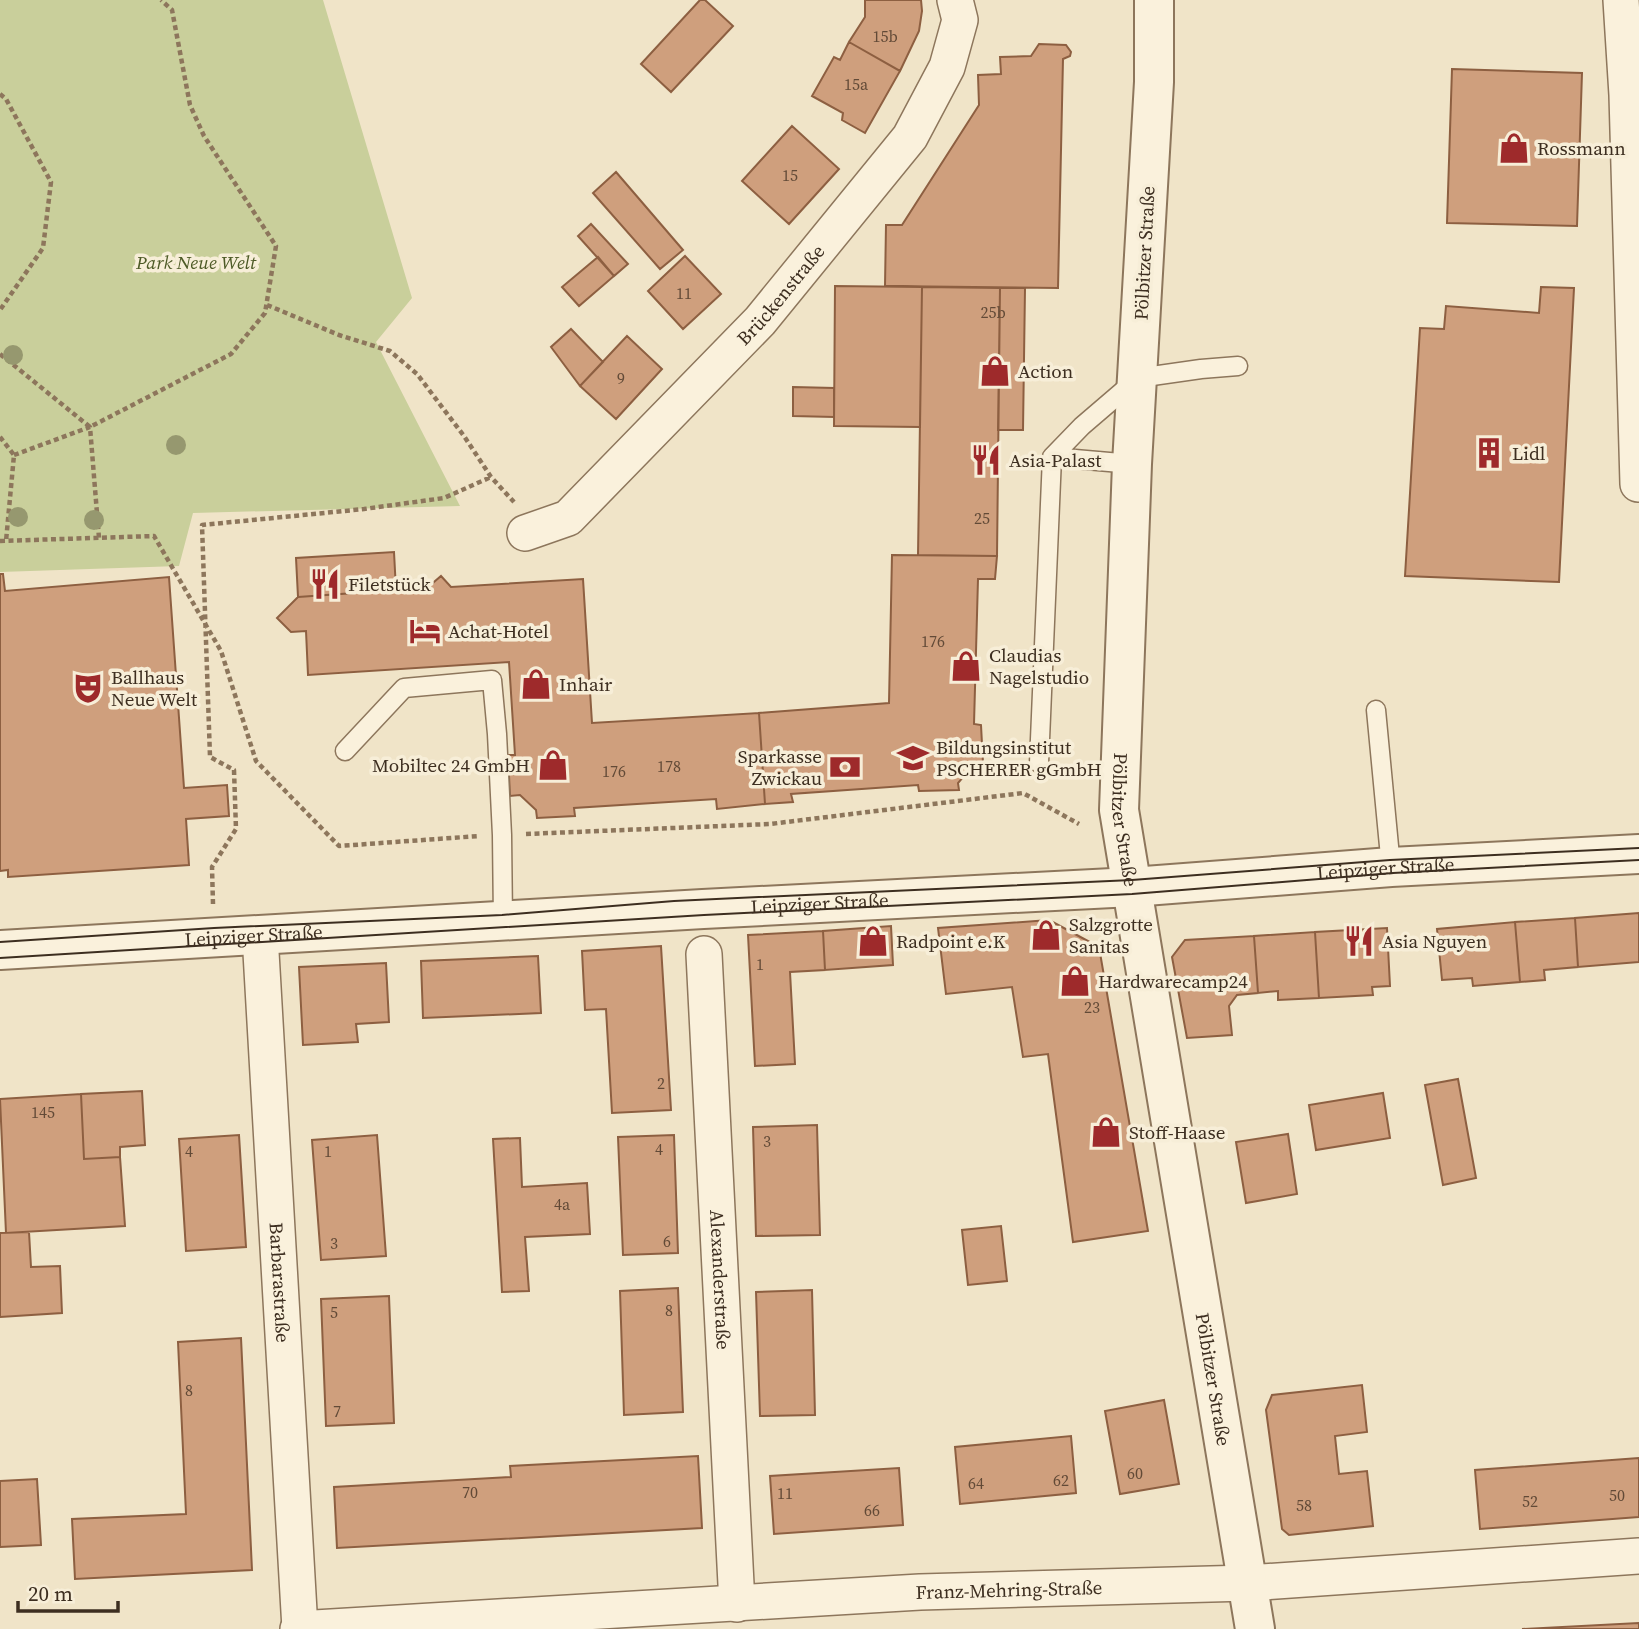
<svg xmlns="http://www.w3.org/2000/svg" width="1639" height="1629" viewBox="0 0 1639 1629" font-family="'Source Serif 4',serif">
<style>
.green{fill:#c9cf9b}
.building{fill:#cf9f7d;stroke:#8d5f41;stroke-width:2}
.lines{fill:none;stroke-linecap:round;stroke-linejoin:round}
.service-casing{stroke:#8d765c;stroke-width:21}
.minor-casing{stroke:#8d765c;stroke-width:38}
.tertiary-casing{stroke:#8d765c;stroke-width:42}
.path{stroke:#8d765c;stroke-width:4.5;stroke-dasharray:5 3.5;stroke-linecap:butt}
.service{stroke:#faf1dc;stroke-width:18}
.minor{stroke:#faf1dc;stroke-width:35}
.tertiary{stroke:#faf1dc;stroke-width:38}
.tram{stroke:#3d2e20;stroke-width:2}
.tree{fill:#96986f}
.labels{text-anchor:middle;stroke-width:7;stroke-linejoin:round;paint-order:stroke}
.number-label{font-size:16px;fill:#624a37}
.poi-label{font-size:19px;fill:#3d2e20;stroke:#f7eed8;text-anchor:start}
.street-label{font-size:19px;fill:#3d2e20;stroke:#f7eed8}
.park-label{font-size:19px;font-style:italic;fill:#4d5a26;stroke:#f7eed8}
</style>
<rect width="100%" height="100%" fill="#f0e4c8"/>
<!-- green -->
<path class="green" d="M 0,0 L 323,0 L 412,298 L 376,342 L 460,506 L 193,513 L 179,566 L 0,572 Z"/>
<!-- building -->
<path class="building" d="M 700,0 L 705,0 L 733,26 L 671,92 L 641,64 Z
M 865,0 L 921,0 L 922,11 L 919,31 L 900,71 L 849,42 L 865,17 Z
M 849,42 L 900,71 L 865,133 L 842,120 L 843,113 L 812,96 L 834,57 L 840,60 Z
M 1039,44 L 1066,45 L 1071,52 L 1070,56 L 1063,59 L 1058,288 L 885,286 L 886,225 L 902,225 L 979,105 L 978,75 L 1001,74 L 1000,57 L 1031,56 Z
M 1452,69 L 1582,73 L 1577,226 L 1447,223 Z
M 792,126 L 839,169 L 789,224 L 742,181 Z
M 616,172 L 683,250 L 660,269 L 593,193 Z
M 591,224 L 628,264 L 614,276 L 578,236 Z
M 685,256 L 721,294 L 683,329 L 648,291 Z
M 598,257 L 614,276 L 579,306 L 562,287 Z
M 835,286 L 922,287 L 920,427 L 834,426 Z
M 922,287 L 1000,288 L 997,556 L 918,555 Z
M 1541,287 L 1574,288 L 1559,582 L 1405,576 L 1420,328 L 1444,329 L 1446,306 L 1539,313 Z
M 1000,288 L 1025,288 L 1023,430 L 998,430 Z
M 571,329 L 603,362 L 580,386 L 551,347 Z
M 627,336 L 662,369 L 616,419 L 580,386 Z
M 793,387 L 834,388 L 834,417 L 793,416 Z
M 394,552 L 396,590 L 298,597 L 296,558 Z
M 892,555 L 997,556 L 995,579 L 978,579 L 974,724 L 981,725 L 983,763 L 975,763 L 958,783 L 959,790 L 919,791 L 918,785 L 791,794 L 793,802 L 765,804 L 759,713 L 889,703 Z
M 0,574 L 3,574 L 5,591 L 169,577 L 184,788 L 227,785 L 229,816 L 186,819 L 189,865 L 8,877 L 8,870 L 0,871 Z
M 441,576 L 451,587 L 583,579 L 592,723 L 759,713 L 765,804 L 717,809 L 716,799 L 574,808 L 575,816 L 537,818 L 536,810 L 520,795 L 510,796 L 508,755 L 515,755 L 509,662 L 308,675 L 306,631 L 291,632 L 277,618 L 298,597 L 427,588 Z
M 1639,913 L 1639,962 L 1578,967 L 1575,918 Z
M 1575,918 L 1578,967 L 1544,970 L 1545,980 L 1520,982 L 1515,922 Z
M 1049,920 L 1099,947 L 1148,1231 L 1073,1242 L 1048,1054 L 1023,1057 L 1012,987 L 946,994 L 938,928 Z
M 1515,922 L 1520,982 L 1473,986 L 1472,978 L 1442,980 L 1437,929 Z
M 891,926 L 893,965 L 825,970 L 823,931 Z
M 1387,928 L 1390,986 L 1372,987 L 1373,995 L 1319,998 L 1315,932 Z
M 823,931 L 825,970 L 790,972 L 795,1064 L 755,1066 L 748,935 Z
M 1315,932 L 1319,998 L 1278,1000 L 1278,991 L 1258,993 L 1254,936 Z
M 1254,936 L 1258,993 L 1237,995 L 1229,1006 L 1232,1035 L 1187,1038 L 1172,957 L 1185,940 Z
M 661,946 L 671,1110 L 612,1113 L 606,1009 L 585,1010 L 582,951 Z
M 538,956 L 541,1013 L 423,1018 L 421,961 Z
M 386,963 L 389,1022 L 356,1024 L 358,1042 L 303,1045 L 299,967 Z
M 1458,1079 L 1476,1178 L 1443,1185 L 1425,1085 Z
M 142,1091 L 145,1145 L 120,1147 L 120,1157 L 84,1159 L 81,1094 Z
M 1383,1093 L 1390,1138 L 1316,1150 L 1309,1105 Z
M 81,1094 L 84,1159 L 120,1157 L 125,1226 L 6,1233 L 0,1099 Z
M 817,1125 L 820,1235 L 756,1236 L 753,1127 Z
M 1288,1134 L 1297,1194 L 1246,1203 L 1236,1142 Z
M 239,1135 L 246,1247 L 186,1251 L 179,1139 Z
M 377,1135 L 386,1256 L 321,1260 L 312,1140 Z
M 674,1135 L 678,1253 L 623,1255 L 618,1137 Z
M 520,1138 L 522,1187 L 587,1183 L 590,1234 L 525,1237 L 529,1291 L 502,1292 L 493,1139 Z
M 1001,1226 L 1007,1281 L 968,1285 L 962,1230 Z
M 29,1232 L 31,1267 L 60,1266 L 62,1313 L 0,1317 L 0,1233 Z
M 678,1288 L 683,1412 L 624,1415 L 620,1291 Z
M 812,1290 L 815,1415 L 760,1416 L 756,1292 Z
M 389,1296 L 394,1423 L 326,1426 L 321,1299 Z
M 241,1338 L 252,1570 L 75,1579 L 72,1519 L 186,1514 L 178,1342 Z
M 1362,1385 L 1367,1432 L 1335,1436 L 1339,1474 L 1367,1471 L 1373,1526 L 1289,1535 L 1282,1529 L 1266,1410 L 1272,1395 Z
M 1164,1400 L 1179,1484 L 1120,1494 L 1105,1411 Z
M 1071,1436 L 1076,1493 L 960,1504 L 955,1447 Z
M 698,1456 L 702,1528 L 337,1548 L 334,1487 L 511,1477 L 510,1466 Z
M 1639,1458 L 1639,1517 L 1480,1529 L 1475,1470 Z
M 899,1468 L 903,1525 L 774,1534 L 770,1476 Z
M 37,1479 L 41,1545 L 0,1547 L 0,1481 Z
M 1639,1623 L 1639,1629 L 1522,1629 Z"/>
<g class="lines">
<defs>
<path id="service" d="M 1052,457 L 1132,464
M 1376,710 L 1391,867
M 345,751 L 404,688 L 492,680 L 497,734 L 502,835 L 503,921
M 1039,763 L 1052,457 L 1082,426 L 1138,378 L 1201,369 L 1238,366"/>
<g id="minor">
<path d="M 1621,0 L 1627,95 L 1638,484"/>
<path id="s1" d="M 525,533 L 568,518 L 760,321 L 910,137 L 947,67 L 960,20 L 955,0"/>
<path id="s2" d="M 260,935 L 300,1629"/>
<path id="s3" d="M 704,954 L 737,1604"/>
<path id="s4" d="M 298,1629 L 920,1592 L 1248,1583 L 1639,1556"/>
</g>
<g id="tertiary">
<path id="s5" d="M 1154,0 L 1154,82 L 1132,464 L 1119,810 L 1255,1629"/>
<path id="s6" d="M 0,950 L 703,909 L 1132,887 L 1391,867 L 1639,854"/>
</g>
</defs>
<!-- service casing -->
<use href="#service" class="service-casing"/>
<!-- minor casing -->
<use href="#minor" class="minor-casing"/>
<!-- tertiary casing -->
<use href="#tertiary" class="tertiary-casing"/>
<!-- path -->
<path class="path" d="M 0,94 L 6,99 L 51,182 L 43,248 L 0,310
M 267,305 L 339,335 L 390,351 L 417,374 L 464,436 L 491,477 L 514,502
M 0,354 L 90,427 L 231,354 L 265,313 L 276,246 L 204,136 L 190,105 L 172,10 L 161,0
M 0,437 L 14,455 L 6,541
M 14,455 L 90,427 L 99,538
M 0,541 L 154,536 L 221,651 L 256,761 L 339,846 L 479,836
M 526,834 L 770,824 L 1023,793 L 1079,824
M 213,904 L 212,867 L 236,829 L 234,770 L 210,757 L 202,525 L 364,509 L 444,498 L 491,477"/>
<!-- service -->
<use href="#service" class="service"/>
<!-- minor -->
<use href="#minor" class="minor"/>
<!-- tertiary -->
<use href="#tertiary" class="tertiary"/>
<!-- tram -->
<path class="tram" d="M 0,942 L 214,928 L 502,915 L 674,901 L 1132,880 L 1390,860 L 1639,848
M 0,958 L 704,915 L 1132,894 L 1393,873 L 1639,860"/>
</g>
<!-- trees -->
<g class="tree">
<circle cx="13" cy="355" r="10"/>
<circle cx="176" cy="445" r="10"/>
<circle cx="18" cy="517" r="10"/>
<circle cx="94" cy="520" r="10"/>
</g>
<!-- icons -->
<defs>
<symbol id="shop-bare" viewBox="-9 -9 18 18"><path d="M-5-2.5h2.3a2.7 3.5 0 0 1 5.4 0H5L5.5 6h-11ZM-1.5-2.5h3a1.5 2.3 0 0 0-3 0Z" fill="#9e2a2b" stroke="#f7eed8" stroke-width="2.5" paint-order="stroke"/></symbol>
<symbol id="building-bare" viewBox="-9 -9 18 18"><path d="M-4-6H4V6H1V3H-1V6H-4ZM-2.5-4.3h1.7v1.8h-1.7ZM.8-4.3h1.7v1.8H.8ZM-2.5-1h1.7V.8h-1.7ZM.8-1h1.7V.8H.8Z" fill="#9e2a2b" stroke="#f7eed8" stroke-width="2.5" paint-order="stroke"/></symbol>
<symbol id="restaurant-bare" viewBox="-9 -9 18 18"><path d="M-5-6h1v4h1v-4h1v4h1v-4h1v5L-1.5 .5V6h-2V.5L-5-1ZM5-6V6H3V1.5H1.5Q1.5-4 5-6Z" fill="#9e2a2b" stroke="#f7eed8" stroke-width="2.5" paint-order="stroke"/></symbol>
<symbol id="hotel-bare" viewBox="-9 -9 18 18"><path d="M-6-4.5h1.5V1H6V5H4.5V3h-9V5H-6ZM-4 0a1.8 1.8 0 1 1 3.6 0ZM.5 0V-2.5h3Q6-2.5 6 0Z" fill="#9e2a2b" stroke="#f7eed8" stroke-width="2.5" paint-order="stroke"/></symbol>
<symbol id="theatre-bare" viewBox="-9 -9 18 18"><path d="M-5-5.5Q0-4 5-5.5V0Q5 5 0 6Q-5 5-5 0ZM-3.3-2.5H-1v1.5H-3.3ZM1-2.5H3.3v1.5H1ZM-2.8 1Q0 5.5 2.8 1Z" fill="#9e2a2b" stroke="#f7eed8" stroke-width="2.5" paint-order="stroke"/></symbol>
<symbol id="school-bare" viewBox="-9 -9 18 18"><path d="M0-5L7-2L0 1L-7-2ZM-4 1L0 2.5L4 1V4Q0 6-4 4Z" fill="#9e2a2b" stroke="#f7eed8" stroke-width="2.5" paint-order="stroke"/></symbol>
<symbol id="bank-bare" viewBox="-9 -9 18 18"><path d="M-6-4H6V4H-6ZM0-2.3a2.3 2.3 0 1 0 0 4.6a2.3 2.3 0 1 0 0-4.6Z" fill="#9e2a2b" stroke="#f7eed8" stroke-width="2.5" paint-order="stroke"/></symbol>
</defs>
<g fill-rule="evenodd">
<use href="#shop-bare" x="1492" y="126" width="44" height="44"/>
<use href="#shop-bare" x="973" y="349" width="44" height="44"/>
<use href="#building-bare" x="1467" y="431" width="44" height="44"/>
<use href="#restaurant-bare" x="964" y="438" width="44" height="44"/>
<use href="#restaurant-bare" x="303" y="562" width="44" height="44"/>
<use href="#hotel-bare" x="403" y="609" width="44" height="44"/>
<use href="#shop-bare" x="944" y="644" width="44" height="44"/>
<use href="#shop-bare" x="514" y="662" width="44" height="44"/>
<use href="#theatre-bare" x="66" y="666" width="44" height="44"/>
<use href="#school-bare" x="891" y="736" width="44" height="44"/>
<use href="#shop-bare" x="531" y="743" width="44" height="44"/>
<use href="#bank-bare" x="823" y="745" width="44" height="44"/>
<use href="#shop-bare" x="1024" y="913" width="44" height="44"/>
<use href="#shop-bare" x="851" y="919" width="44" height="44"/>
<use href="#restaurant-bare" x="1337" y="919" width="44" height="44"/>
<use href="#shop-bare" x="1053" y="959" width="44" height="44"/>
<use href="#shop-bare" x="1084" y="1110" width="44" height="44"/>
</g>
<g class="labels">
<!-- number labels -->
<g class="number-label">
<text x="885" y="42">15b</text>
<text x="856" y="90">15a</text>
<text x="790" y="181">15</text>
<text x="684" y="299">11</text>
<text x="993" y="318">25b</text>
<text x="621" y="384">9</text>
<text x="982" y="524">25</text>
<text x="933" y="647">176</text>
<text x="669" y="772">178</text>
<text x="614" y="777">176</text>
<text x="760" y="970">1</text>
<text x="1092" y="1013">23</text>
<text x="661" y="1089">2</text>
<text x="43" y="1118">145</text>
<text x="767" y="1147">3</text>
<text x="659" y="1155">4</text>
<text x="189" y="1157">4</text>
<text x="328" y="1157">1</text>
<text x="562" y="1210">4a</text>
<text x="667" y="1247">6</text>
<text x="334" y="1249">3</text>
<text x="669" y="1316">8</text>
<text x="334" y="1318">5</text>
<text x="189" y="1396">8</text>
<text x="337" y="1417">7</text>
<text x="1135" y="1479">60</text>
<text x="1061" y="1486">62</text>
<text x="976" y="1489">64</text>
<text x="470" y="1498">70</text>
<text x="785" y="1499">11</text>
<text x="1617" y="1501">50</text>
<text x="1530" y="1507">52</text>
<text x="1304" y="1511">58</text>
<text x="872" y="1516">66</text>
</g>
<!-- poi labels -->
<g class="poi-label">
<text x="1537" y="155">Rossmann</text>
<text x="1018" y="378">Action</text>
<text x="1512" y="460">Lidl</text>
<text x="1009" y="467">Asia-Palast</text>
<text x="348" y="591">Filetstück</text>
<text x="448" y="638">Achat-Hotel</text>
<text x="989" y="662">Claudias<tspan x="989" dy="22">Nagelstudio</tspan></text>
<text x="111" y="684">Ballhaus<tspan x="111" dy="22">Neue Welt</tspan></text>
<text x="559" y="691">Inhair</text>
<text x="936" y="754">Bildungsinstitut<tspan x="936" dy="22">PSCHERER gGmbH</tspan></text>
<text x="822" y="763" text-anchor="end">Sparkasse<tspan x="822" dy="22">Zwickau</tspan></text>
<text x="530" y="772" text-anchor="end">Mobiltec 24 GmbH</text>
<text x="1069" y="931">Salzgrotte<tspan x="1069" dy="22">Sanitas</tspan></text>
<text x="896" y="948">Radpoint e.K</text>
<text x="1382" y="948">Asia Nguyen</text>
<text x="1098" y="988">Hardwarecamp24</text>
<text x="1129" y="1139">Stoff-Haase</text>
</g>
<!-- street labels -->
<g class="street-label">
<text transform="translate(1144 253) rotate(-87)" y="7">Pölbitzer Straße</text>
<text dy="7" stroke="none"><textPath href="#s1" startOffset="354">Brückenstraße</textPath></text>
<text dy="7" stroke="none"><textPath href="#s5" startOffset="821">Pölbitzer Straße</textPath></text>
<text dy="7" stroke="none"><textPath href="#s6" startOffset="1388">Leipziger Straße</textPath></text>
<text dy="7" stroke="none"><textPath href="#s6" startOffset="821">Leipziger Straße</textPath></text>
<text dy="7" stroke="none"><textPath href="#s6" startOffset="254">Leipziger Straße</textPath></text>
<text dy="7" stroke="none"><textPath href="#s3" startOffset="326">Alexanderstraße</textPath></text>
<text dy="7" stroke="none"><textPath href="#s2" startOffset="348">Barbarastraße</textPath></text>
<text dy="7" stroke="none"><textPath href="#s5" startOffset="1388">Pölbitzer Straße</textPath></text>
<text dy="7" stroke="none"><textPath href="#s4" startOffset="712">Franz-Mehring-Straße</textPath></text>
</g>
<!-- park labels -->
<g class="park-label">
<text x="196" y="269">Park Neue Welt</text>
</g>
</g>
<!-- scale -->
<path d="M18 1601v10h100v-10" fill="none" stroke="#3d2e20" stroke-width="3.5"/>
<text x="28" y="1601" font-size="21" fill="#3d2e20" stroke="#f7eed8" stroke-width="5" paint-order="stroke">20 m</text>
</svg>
